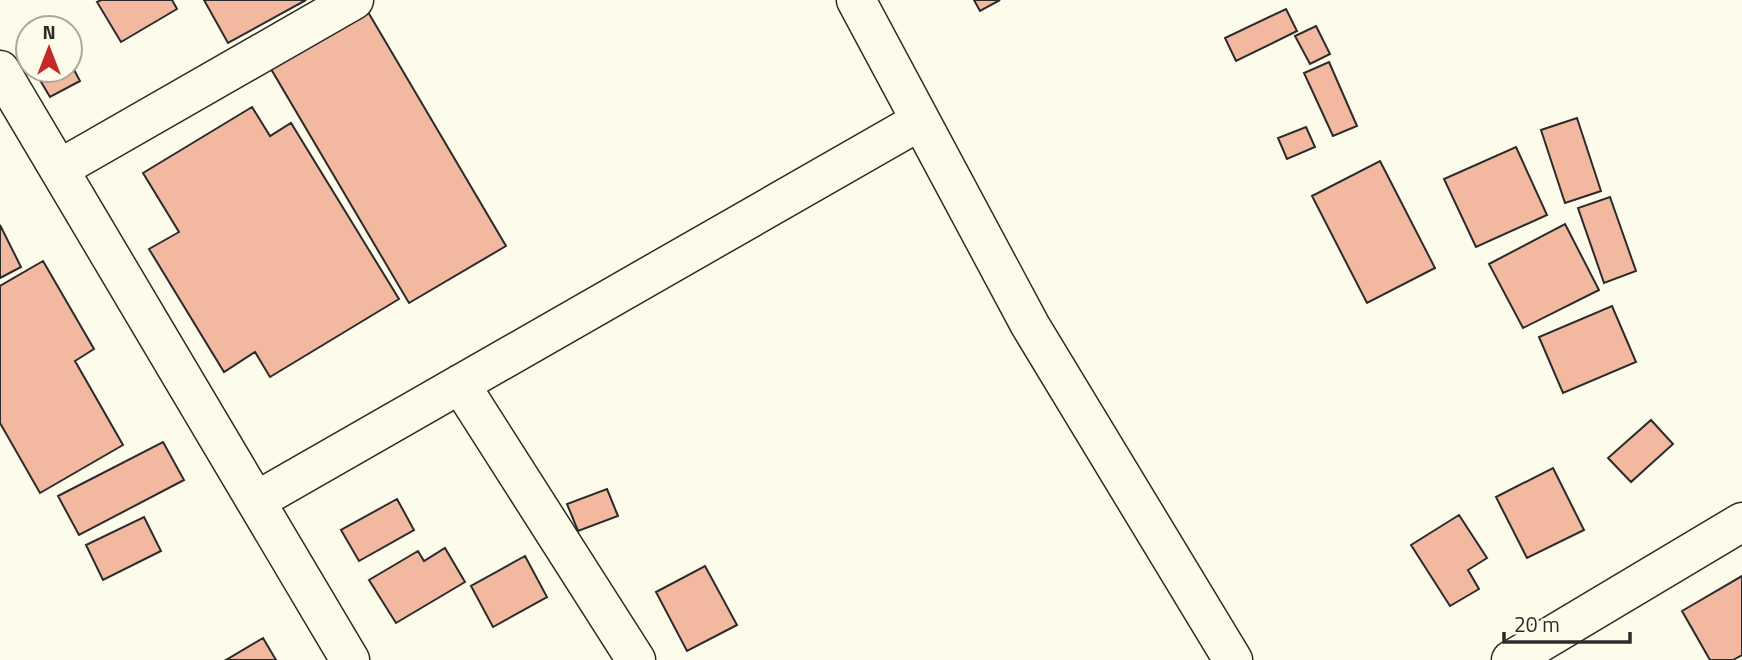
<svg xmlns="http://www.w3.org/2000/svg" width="1742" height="660" viewBox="0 0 1742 660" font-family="'Titillium Web',sans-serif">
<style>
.building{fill:#f2b8a0;stroke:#2b2b2b;stroke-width:2}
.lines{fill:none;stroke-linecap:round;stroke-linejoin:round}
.minor-casing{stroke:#2b2b2b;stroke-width:41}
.major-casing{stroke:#2b2b2b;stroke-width:41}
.minor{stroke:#fdfbea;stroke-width:38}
.major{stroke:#fdfbea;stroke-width:38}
</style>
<rect width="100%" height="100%" fill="#fdfbea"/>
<!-- building -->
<path class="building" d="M 101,0 L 172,0 L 177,9 L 121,42 L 97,2 Z
M 204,0 L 306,0 L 228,43 Z
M 974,0 L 1000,0 L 980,11 Z
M 1286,9 L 1297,31 L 1236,61 L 1225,38 Z
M 368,12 L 506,246 L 409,303 L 271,69 Z
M 1316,26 L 1330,54 L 1310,64 L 1295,36 Z
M 70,62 L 80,81 L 50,97 L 34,70 L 70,70 Z
M 1329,62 L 1357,126 L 1333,136 L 1304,73 Z
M 252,107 L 270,136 L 291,123 L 399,299 L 270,377 L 255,352 L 224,372 L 149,249 L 179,232 L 143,173 Z
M 1577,118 L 1601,191 L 1565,203 L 1541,130 Z
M 1306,127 L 1315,147 L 1287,159 L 1278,138 Z
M 1516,147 L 1547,215 L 1476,247 L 1444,179 Z
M 1380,161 L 1435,268 L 1367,303 L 1312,196 Z
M 1610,197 L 1636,271 L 1604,283 L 1578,208 Z
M 1565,224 L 1599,290 L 1523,328 L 1489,264 Z
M 0,225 L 21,267 L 0,278 Z
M 43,261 L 94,349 L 75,361 L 123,445 L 40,493 L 0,423 L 0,286 Z
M 1612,306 L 1636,362 L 1563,393 L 1539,337 Z
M 1651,420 L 1673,444 L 1631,482 L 1608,458 Z
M 163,442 L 184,480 L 79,535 L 58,496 Z
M 1553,468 L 1584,530 L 1527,558 L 1496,497 Z
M 607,489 L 618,516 L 578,531 L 567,504 Z
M 397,499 L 414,530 L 359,561 L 341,530 Z
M 1459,515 L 1487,558 L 1468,570 L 1479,589 L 1450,606 L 1411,545 Z
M 144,517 L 161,551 L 103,580 L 86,545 Z
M 445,548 L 465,582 L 396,623 L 369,580 L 418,551 L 424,561 Z
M 525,556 L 547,597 L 493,627 L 471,586 Z
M 705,566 L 737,625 L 687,651 L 656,592 Z
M 1742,576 L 1742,655 L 1733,660 L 1710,660 L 1682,611 Z
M 263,638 L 276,660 L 226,660 Z"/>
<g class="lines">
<defs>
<path id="minor" d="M 856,0 L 1030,325 L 1233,660
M 0,70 L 350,660
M 59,169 L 354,0
M 460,384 L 636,660
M 256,501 L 920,121"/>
<path id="major" d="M 1511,660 L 1742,522"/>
</defs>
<!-- minor casing -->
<use href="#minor" class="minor-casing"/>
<!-- major casing -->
<use href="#major" class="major-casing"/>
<!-- minor -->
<use href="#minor" class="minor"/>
<!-- major -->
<use href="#major" class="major"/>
</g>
<!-- north arrow -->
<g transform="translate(49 49)"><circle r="33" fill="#fdfbea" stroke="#a9a89e" stroke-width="2"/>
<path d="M0-5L12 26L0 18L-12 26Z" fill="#c62828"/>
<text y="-10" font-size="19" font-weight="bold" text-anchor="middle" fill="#2b2b2b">N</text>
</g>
<!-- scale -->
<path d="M1504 632v10h126v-10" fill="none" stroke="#2b2b2b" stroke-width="3.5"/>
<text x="1514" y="632" font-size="21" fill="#2b2b2b" stroke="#fdfbea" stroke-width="5" paint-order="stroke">20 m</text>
</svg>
